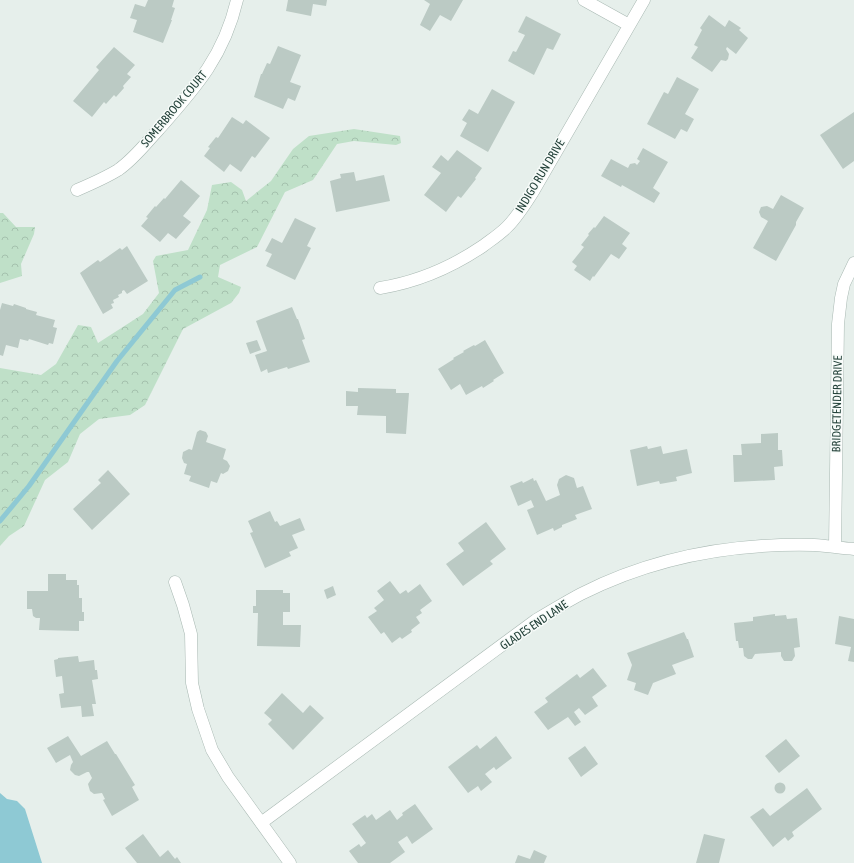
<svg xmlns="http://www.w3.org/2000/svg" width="854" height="863" viewBox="0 0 854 863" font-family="'Asap Condensed',sans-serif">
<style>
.forest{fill:url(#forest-crowns)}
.water{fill:#8ec9d4}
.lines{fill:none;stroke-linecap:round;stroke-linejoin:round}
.stream{stroke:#8ec9d4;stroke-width:5}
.building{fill:#bbcac4}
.minor-casing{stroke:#a8b8b2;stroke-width:13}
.minor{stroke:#fff;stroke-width:12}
.labels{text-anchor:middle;stroke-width:3;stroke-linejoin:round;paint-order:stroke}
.street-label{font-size:12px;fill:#24423a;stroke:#f7fbf9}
</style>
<defs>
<pattern id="forest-crowns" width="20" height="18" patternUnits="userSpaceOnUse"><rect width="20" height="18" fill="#bfe0c8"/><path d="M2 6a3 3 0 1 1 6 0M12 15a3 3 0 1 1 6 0" fill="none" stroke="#a4c1ad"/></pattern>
</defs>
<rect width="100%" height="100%" fill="#e6efeb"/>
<!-- forest -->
<path class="forest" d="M 354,129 L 400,136 L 401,143 L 396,145 L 354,141 L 337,144 L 313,180 L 285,192 L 257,247 L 220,265 L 218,277 L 241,287 L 239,293 L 231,303 L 183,329 L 145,405 L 130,415 L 99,419 L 80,434 L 68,462 L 45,480 L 24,526 L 9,536 L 0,546 L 0,368 L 41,375 L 56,364 L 78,325 L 91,327 L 98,343 L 143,314 L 159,293 L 153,261 L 156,256 L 188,250 L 207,210 L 212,185 L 231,182 L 242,190 L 246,201 L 271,181 L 293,149 L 309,136 Z
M 0,213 L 3,213 L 16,227 L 35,227 L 34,234 L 21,264 L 22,276 L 0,283 Z"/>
<!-- water -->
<path class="water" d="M 0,793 L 7,799 L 17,801 L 25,809 L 42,863 L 0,863 Z"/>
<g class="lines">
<!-- stream -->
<path class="stream" d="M 0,521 L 29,486 L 117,361 L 175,290 L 200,277"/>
</g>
<!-- building -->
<path class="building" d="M 148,0 L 174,0 L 172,7 L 175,8 L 171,20 L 172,20 L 163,43 L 133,32 L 137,20 L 130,18 L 135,4 L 145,7 Z
M 288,0 L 327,0 L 326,6 L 313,4 L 311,16 L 286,11 Z
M 424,0 L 463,0 L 451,21 L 440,15 L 430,31 L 420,25 L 430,4 Z
M 709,15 L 725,27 L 729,20 L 741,28 L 739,30 L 748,38 L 736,54 L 727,47 L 726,49 L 729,54 L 728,59 L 726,61 L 721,60 L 712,72 L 691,58 L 698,47 L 694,45 L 702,30 L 700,28 Z
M 526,16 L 561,34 L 553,50 L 547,48 L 534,75 L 508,61 L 513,51 L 516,52 L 525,35 L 518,32 Z
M 278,46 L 301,55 L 290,82 L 301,86 L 295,101 L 288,98 L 283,109 L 254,97 L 261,74 L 262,74 L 267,63 L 270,64 Z
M 114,47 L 135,65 L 127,74 L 131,77 L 123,86 L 124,88 L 116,97 L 114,95 L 106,104 L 104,102 L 92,117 L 73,101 L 99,70 L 96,67 Z
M 677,77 L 699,89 L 685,114 L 694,119 L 687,132 L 681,129 L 675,139 L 647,124 L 664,92 L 668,94 Z
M 492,89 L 515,102 L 488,152 L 460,136 L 467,123 L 462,120 L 469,109 L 478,114 Z
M 854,112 L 854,161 L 843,169 L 820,135 Z
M 232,117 L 243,124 L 246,120 L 270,138 L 255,158 L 252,156 L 241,172 L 230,164 L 224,172 L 204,156 L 210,148 L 208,147 L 216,137 L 218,138 Z
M 643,148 L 668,162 L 653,188 L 660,193 L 654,203 L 622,185 L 621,187 L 601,176 L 611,159 L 628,168 L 630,164 L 635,163 L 637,165 L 640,161 L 637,159 Z
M 457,150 L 482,168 L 475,178 L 476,179 L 461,198 L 458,196 L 446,212 L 424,195 L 441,173 L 432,167 L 441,155 L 448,161 Z
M 354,172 L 356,181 L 384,175 L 390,201 L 336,212 L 330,181 L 341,178 L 340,174 Z
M 181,180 L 200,196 L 183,216 L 191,222 L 176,239 L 168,233 L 160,242 L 141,226 L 148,218 L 146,217 L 155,206 L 156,207 L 164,198 L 165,199 Z
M 781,195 L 804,208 L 796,222 L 796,225 L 776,261 L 753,248 L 768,221 L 761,217 L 759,212 L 761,207 L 767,206 L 773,209 Z
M 604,216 L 630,233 L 622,244 L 627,248 L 619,259 L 611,254 L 594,277 L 593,276 L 590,281 L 574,270 L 577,266 L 572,262 L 584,247 L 581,245 L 589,235 L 588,234 L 594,227 L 595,228 Z
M 295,218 L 316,228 L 307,246 L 311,248 L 295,280 L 266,266 L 272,254 L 265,251 L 272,238 L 282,243 Z
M 127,246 L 148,281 L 127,294 L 124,290 L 122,291 L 122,293 L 118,295 L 119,297 L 113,300 L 114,303 L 111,304 L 113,308 L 103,314 L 80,273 L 98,260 L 100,262 L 120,248 L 122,250 Z
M 2,303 L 13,306 L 14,304 L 26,308 L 26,309 L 37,312 L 36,315 L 55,320 L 53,327 L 57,328 L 53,344 L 49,343 L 48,345 L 29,339 L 28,341 L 20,339 L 18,348 L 6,345 L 3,356 L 0,355 L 0,310 Z
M 292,307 L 297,319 L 298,319 L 305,339 L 302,340 L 310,362 L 288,369 L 287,367 L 268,373 L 267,369 L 261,372 L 255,355 L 267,351 L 256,321 Z
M 257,340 L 261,350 L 250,354 L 246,343 Z
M 485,340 L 504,373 L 493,380 L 494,381 L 483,388 L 482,386 L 466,395 L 460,384 L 451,390 L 438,369 L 454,359 L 453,358 L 464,352 L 463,351 L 474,345 L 475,346 Z
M 358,388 L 396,389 L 396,393 L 409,393 L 406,434 L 386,433 L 386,416 L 357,415 L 358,406 L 346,406 L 346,391 L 358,392 Z
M 200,430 L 206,432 L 208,436 L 206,442 L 226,449 L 223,459 L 227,461 L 230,466 L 228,471 L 223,474 L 221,473 L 217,483 L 211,481 L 209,488 L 189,481 L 191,476 L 184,474 L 187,464 L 184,463 L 182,458 L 183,452 L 189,449 L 192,450 L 197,432 Z
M 778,433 L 778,450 L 782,450 L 783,466 L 774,467 L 775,480 L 734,482 L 733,455 L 742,455 L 741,444 L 761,443 L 761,434 Z
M 647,446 L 648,449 L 661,446 L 663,454 L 687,449 L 692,473 L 676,477 L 677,481 L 660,484 L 659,481 L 637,486 L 630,450 Z
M 108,470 L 130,494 L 92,530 L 73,509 L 101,483 L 98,480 Z
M 566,475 L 574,478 L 577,488 L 583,486 L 592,509 L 575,515 L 577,519 L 562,525 L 562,527 L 554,531 L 553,528 L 537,535 L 527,510 L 534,507 L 531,500 L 518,506 L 510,486 L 522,481 L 523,483 L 533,478 L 534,481 L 536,480 L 546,501 L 560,495 L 557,485 L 559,479 Z
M 270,511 L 275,522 L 277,521 L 280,526 L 300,518 L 305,530 L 292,535 L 298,548 L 289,552 L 291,556 L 265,568 L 250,533 L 253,532 L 248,521 Z
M 486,522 L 506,549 L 490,561 L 493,564 L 463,586 L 446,564 L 464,551 L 458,543 Z
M 48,574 L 66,574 L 66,580 L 77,580 L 77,585 L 79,585 L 79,598 L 82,598 L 82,612 L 84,612 L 84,621 L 79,621 L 79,631 L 39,630 L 40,618 L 36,618 L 33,616 L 32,609 L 27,609 L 27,591 L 48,591 Z
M 390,581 L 400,594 L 406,590 L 408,593 L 420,584 L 432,601 L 420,610 L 422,613 L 416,617 L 420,623 L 411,630 L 412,632 L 402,639 L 400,637 L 392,643 L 384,632 L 381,634 L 368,617 L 377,611 L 374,608 L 384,600 L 377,591 Z
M 333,586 L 336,595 L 327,599 L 324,590 Z
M 256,590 L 283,590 L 283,593 L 290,593 L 290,612 L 283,612 L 283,625 L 301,625 L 300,647 L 257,646 L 258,613 L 253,613 L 253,606 L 256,606 Z
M 775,614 L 775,616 L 786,615 L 787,619 L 797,618 L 800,647 L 794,648 L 795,656 L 792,661 L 784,661 L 781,656 L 781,652 L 755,654 L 752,659 L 748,659 L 744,656 L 743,648 L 739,648 L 738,641 L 736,641 L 734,623 L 753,621 L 753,617 Z
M 839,616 L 854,619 L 854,662 L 848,661 L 851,647 L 835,644 Z
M 684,632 L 687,639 L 688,639 L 694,657 L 672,665 L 676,674 L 653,683 L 648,695 L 634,690 L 636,683 L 627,680 L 632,665 L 627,653 Z
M 78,656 L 79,662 L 94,660 L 95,670 L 97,670 L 98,679 L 92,680 L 96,704 L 92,704 L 94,716 L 82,717 L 81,706 L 61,708 L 59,694 L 64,693 L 62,676 L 56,677 L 54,660 L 58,659 L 58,658 Z
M 593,668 L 607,686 L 592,697 L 598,706 L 585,715 L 579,708 L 574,712 L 581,722 L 575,726 L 568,717 L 548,730 L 534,712 L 548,702 L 545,698 L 577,674 L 580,678 Z
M 282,693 L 303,713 L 310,705 L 324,718 L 293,750 L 268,724 L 272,720 L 264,713 Z
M 68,736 L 81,756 L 107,741 L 115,754 L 116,754 L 135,785 L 132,787 L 139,800 L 112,816 L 103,800 L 105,799 L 102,793 L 94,794 L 90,791 L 88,784 L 92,778 L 89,772 L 87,772 L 79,776 L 75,775 L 70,770 L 71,765 L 73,762 L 70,755 L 56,763 L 47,748 Z
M 496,736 L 512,758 L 496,770 L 494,767 L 485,774 L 492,782 L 481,791 L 478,786 L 468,793 L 448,767 L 477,745 L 480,749 Z
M 786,739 L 800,756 L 779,773 L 765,756 Z
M 585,746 L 598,764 L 581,777 L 568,758 Z
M774.5 788a5.5 5.5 0 1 1 11 0a5.5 5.5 0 1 1-11 0Z
M 807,788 L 822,809 L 792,832 L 794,836 L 788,841 L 785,837 L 773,847 L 750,817 L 763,808 L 770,816 Z
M 415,804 L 433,829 L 412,844 L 407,836 L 398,842 L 405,852 L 390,863 L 358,863 L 349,851 L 359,844 L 361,847 L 366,843 L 352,824 L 365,815 L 367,818 L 372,814 L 376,820 L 390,810 L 397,820 L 403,815 L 402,813 Z
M 143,834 L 160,857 L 168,850 L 175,859 L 177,857 L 181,863 L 137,863 L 125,848 Z
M 704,834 L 725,839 L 719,863 L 696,863 Z
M 534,850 L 547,856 L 544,863 L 515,863 L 518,855 L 530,859 Z"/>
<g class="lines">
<defs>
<path id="minor" d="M 584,0 L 629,25
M 77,190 C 91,184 105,178 118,170 C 134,159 146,143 159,129 C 196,87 224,56 237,0
M 380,288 C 417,282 452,267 483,246 C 491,240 500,234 507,227 C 518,216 526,203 534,190 L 644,0
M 835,547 L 838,324 L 841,298 L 844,284 L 854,263
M 175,582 L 183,605 L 191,634 L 192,683 L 198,709 L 212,750 L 228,777 L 290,863
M 261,823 L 536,620 C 551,611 566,602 581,594 C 654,557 733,543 814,545 C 828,546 841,548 854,549"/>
</defs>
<!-- minor casing -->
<use href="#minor" class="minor-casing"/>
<!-- minor -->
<use href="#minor" class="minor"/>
</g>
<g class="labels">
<!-- street labels -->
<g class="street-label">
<text transform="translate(174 109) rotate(-50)" y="4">SOMERBROOK COURT</text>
<text transform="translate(540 176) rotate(-59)" y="4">INDIGO RUN DRIVE</text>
<text transform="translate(837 404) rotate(-89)" y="4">BRIDGETENDER DRIVE</text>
<text transform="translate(534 625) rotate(-34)" y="4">GLADES END LANE</text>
</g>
</g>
</svg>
